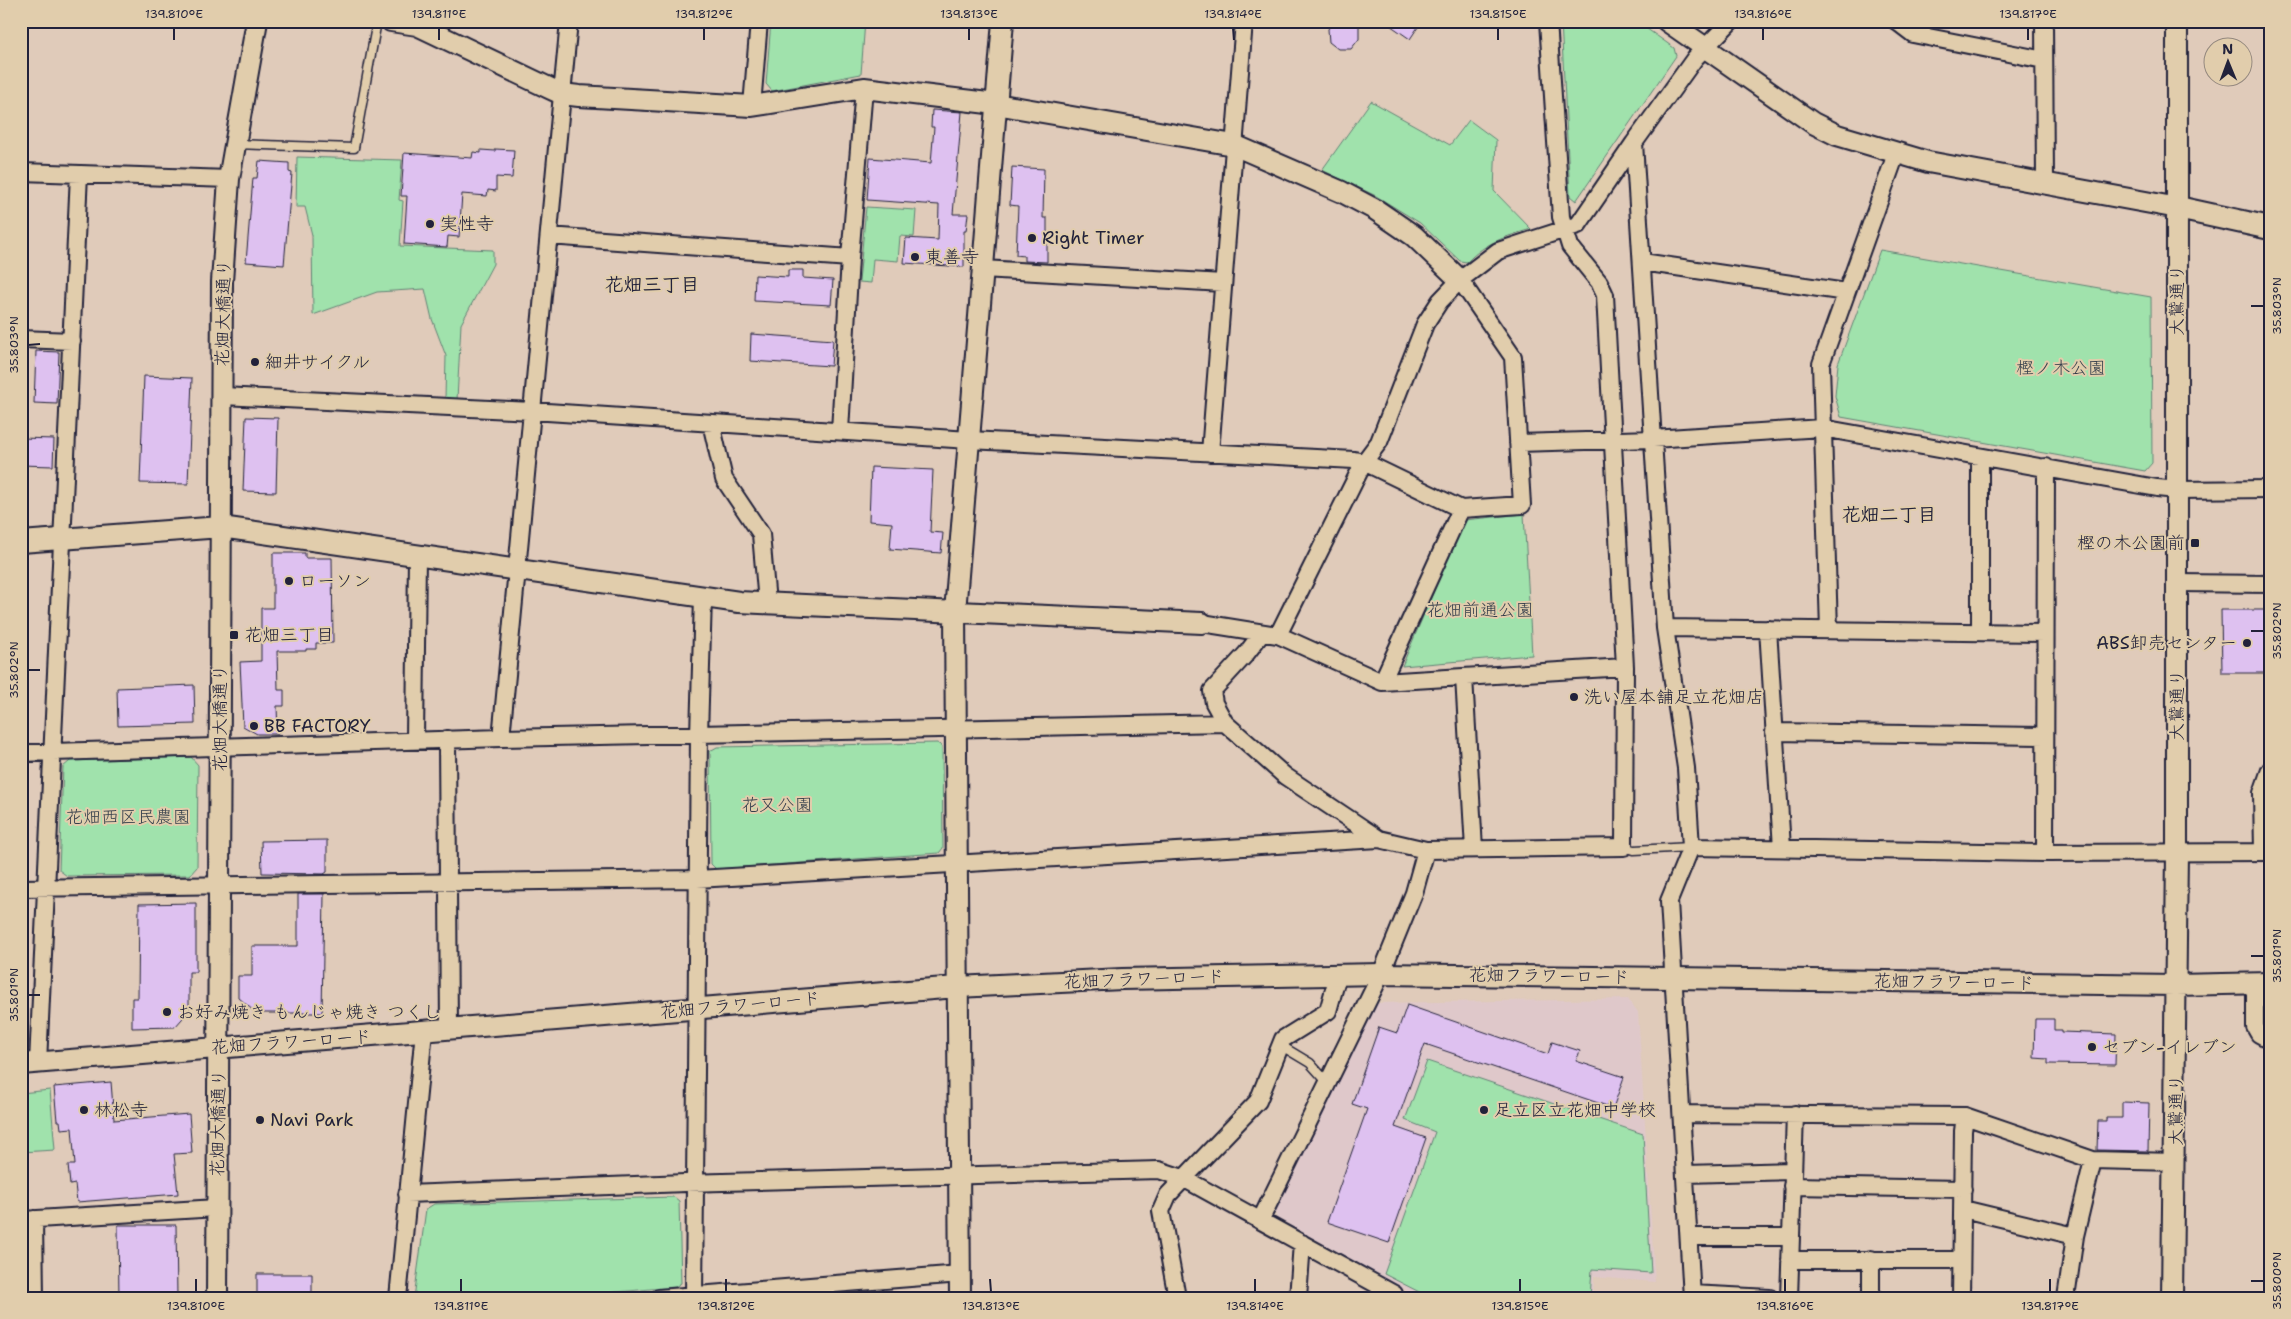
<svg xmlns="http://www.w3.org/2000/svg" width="2291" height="1319" viewBox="0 0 2291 1319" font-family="'Shantell Sans','Klee One',sans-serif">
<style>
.built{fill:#dfc8ca}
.green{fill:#a0e2ac;stroke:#618274}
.building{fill:#dec1f0;stroke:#22223b}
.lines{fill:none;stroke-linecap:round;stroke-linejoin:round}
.service-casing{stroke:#22223b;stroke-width:11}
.minor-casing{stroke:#22223b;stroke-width:20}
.tertiary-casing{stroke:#22223b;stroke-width:24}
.secondary-casing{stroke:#22223b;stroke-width:26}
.service{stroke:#e1cdac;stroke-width:8}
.minor{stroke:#e1cdac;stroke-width:16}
.tertiary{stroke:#e1cdac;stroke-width:20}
.secondary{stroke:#e1cdac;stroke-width:22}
.ticks{fill:none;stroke:#22223b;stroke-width:2}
.poi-dot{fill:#22223b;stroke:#e1cdac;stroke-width:2}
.labels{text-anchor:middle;stroke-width:4;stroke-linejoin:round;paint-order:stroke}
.poi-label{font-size:18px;fill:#22223b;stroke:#e1cdac;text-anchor:start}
.street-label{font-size:18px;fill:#22223b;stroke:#e1cdac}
.park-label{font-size:18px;fill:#353f4c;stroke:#e1cdac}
.neighbourhood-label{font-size:19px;font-weight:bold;fill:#22223b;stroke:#e1cdac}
.neatline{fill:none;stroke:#22223b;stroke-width:2}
.ticks-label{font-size:12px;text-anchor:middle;fill:#22223b}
</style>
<rect width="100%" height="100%" fill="#e0cbba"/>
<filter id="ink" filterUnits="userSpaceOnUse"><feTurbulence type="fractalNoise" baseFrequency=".02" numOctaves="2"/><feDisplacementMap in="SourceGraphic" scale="10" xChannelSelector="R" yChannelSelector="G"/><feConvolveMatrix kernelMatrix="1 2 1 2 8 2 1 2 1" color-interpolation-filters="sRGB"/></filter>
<g filter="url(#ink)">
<!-- built -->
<path class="built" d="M 1628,999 L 1638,1012 L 1655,1282 L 1594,1277 L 1593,1298 L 1420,1298 L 1277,1218 L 1274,1208 L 1377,1003 Z"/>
<!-- green -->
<path class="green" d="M 771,21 L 865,21 L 861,74 L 772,91 L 766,84 Z
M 1561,21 L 1636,21 L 1674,48 L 1676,56 L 1576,201 L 1570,196 Z
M 1371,101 L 1450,145 L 1469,120 L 1496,140 L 1494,191 L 1531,229 C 1505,237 1486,242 1467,262 L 1460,261 L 1420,223 L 1376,196 L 1322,170 Z
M 297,157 L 402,160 L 399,200 L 403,201 L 400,246 L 493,250 L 493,264 L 461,324 L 457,400 L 445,399 L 446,356 L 432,319 L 425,289 L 377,292 L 313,315 L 312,235 L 305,207 L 296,207 Z
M 866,207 L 916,210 L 914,237 L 900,236 L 898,261 L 873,259 L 871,283 L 859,282 Z
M 1880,250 L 2151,297 L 2152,463 L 2145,471 L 1841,417 L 1835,396 L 1838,364 Z
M 1524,514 L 1532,655 L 1402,666 L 1464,520 Z
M 937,743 L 942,746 L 943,848 L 939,853 L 716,869 L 711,864 L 710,751 L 717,747 Z
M 191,757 L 198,765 L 197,867 L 190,875 L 67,876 L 59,870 L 63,767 L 70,761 Z
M 1427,1061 L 1643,1134 L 1651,1273 L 1592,1269 L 1590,1298 L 1431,1298 L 1384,1274 L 1435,1132 L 1405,1120 Z
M 50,1090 L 55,1150 L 21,1152 L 21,1093 Z
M 674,1197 L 679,1201 L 681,1283 L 675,1287 L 545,1298 L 414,1298 L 426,1209 L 434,1204 Z"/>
<!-- building -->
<path class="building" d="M 1334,21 L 1354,21 L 1359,25 L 1359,39 L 1351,49 L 1338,49 L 1329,42 L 1328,29 Z
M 1384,21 L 1422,21 L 1410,39 Z
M 932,110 L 962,112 L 953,214 L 968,214 L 966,231 L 964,231 L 964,267 L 904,263 L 906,238 L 938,240 L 939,205 L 867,200 L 870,158 L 931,163 L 934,127 L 931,127 Z
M 495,149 L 514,150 L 512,178 L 496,177 L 496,191 L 488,190 L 487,196 L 462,194 L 459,237 L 448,236 L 447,247 L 404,244 L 407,196 L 401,196 L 404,153 L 472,158 L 473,152 L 481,153 L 481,150 L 495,151 Z
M 259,161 L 289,163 L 289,172 L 292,173 L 284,265 L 246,262 L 253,178 L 257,178 Z
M 1012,167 L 1044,169 L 1043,218 L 1047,218 L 1047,262 L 1024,261 L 1024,256 L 1016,255 L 1018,206 L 1010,205 Z
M 788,270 L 803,270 L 803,278 L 833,280 L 831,305 L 754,301 L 755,275 L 788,277 Z
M 751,334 L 833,340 L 831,366 L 750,361 Z
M 36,351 L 59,352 L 57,404 L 34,403 Z
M 144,376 L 192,378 L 188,484 L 140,483 Z
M 246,417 L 278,418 L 276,492 L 243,491 Z
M 21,438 L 54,439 L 53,466 L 21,465 Z
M 871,467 L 933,470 L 930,532 L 943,533 L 941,553 L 890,549 L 892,523 L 869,521 Z
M 273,553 L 305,553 L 305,558 L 332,558 L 333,643 L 316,643 L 316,649 L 306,649 L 306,651 L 277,651 L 278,690 L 284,690 L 284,706 L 277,706 L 278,734 L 257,734 L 243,726 L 240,662 L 261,661 L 261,608 L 273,608 Z
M 2221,610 L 2270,610 L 2270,673 L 2222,673 Z
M 194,685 L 195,724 L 118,726 L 117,688 Z
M 327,840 L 327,872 L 324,874 L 262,873 L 261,841 Z
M 298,894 L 324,894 L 322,1013 L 256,1013 L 238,997 L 238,976 L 252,976 L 252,946 L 298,946 Z
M 196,903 L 196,972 L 189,972 L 189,1011 L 175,1027 L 132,1028 L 132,998 L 138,998 L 139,904 Z
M 1407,1005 L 1548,1054 L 1552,1042 L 1580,1051 L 1576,1061 L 1624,1077 L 1613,1108 L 1425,1044 L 1395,1127 L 1426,1138 L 1389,1243 L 1327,1222 L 1367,1109 L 1352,1104 L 1379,1027 L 1397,1033 Z
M 2035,1019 L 2054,1019 L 2054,1030 L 2062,1030 L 2062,1032 L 2116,1034 L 2115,1065 L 2048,1064 L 2048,1059 L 2034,1058 Z
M 111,1082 L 114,1120 L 189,1114 L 192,1153 L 174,1154 L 178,1194 L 77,1202 L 75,1184 L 70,1185 L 68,1165 L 75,1165 L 72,1128 L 61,1129 L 60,1121 L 57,1121 L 54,1087 Z
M 2122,1102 L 2149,1103 L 2148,1151 L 2097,1150 L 2098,1121 L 2106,1121 L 2106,1118 L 2122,1118 Z
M 118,1225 L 176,1225 L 177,1298 L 119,1298 Z
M 257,1274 L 312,1274 L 312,1298 L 257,1298 Z"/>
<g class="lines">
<defs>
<path id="service" d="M 236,144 L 354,148 L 377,21
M 1624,847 L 1634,850 L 1691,847
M 1280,1045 L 1310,1063 L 1328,1083"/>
<path id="minor" d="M 1896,21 L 1913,34 L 2044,60
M 2044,21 L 2045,182
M 752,106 L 759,21
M 1634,143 L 1665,628 L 1686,768 L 1691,847 L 1669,901 L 1692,1298
M 21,172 L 229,179
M 549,236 L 850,258
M 1642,262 L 1846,292
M 983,269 L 1223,283
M 21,339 L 72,341
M 223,396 L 532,411 L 969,440 L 1354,460 L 1364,462 L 1461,509 L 1522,505 L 1513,357 L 1460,280
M 711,423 L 724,479 L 761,534 L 767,603
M 840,431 L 850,258 L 864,88
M 1518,443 L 1653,439 L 1822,428 L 2157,488 L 2177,490 L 2270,489
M 1210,453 L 1244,21
M 1980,458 L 1980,632
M 2177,583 L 2270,584
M 1202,623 L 1278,635 L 1382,682 L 1625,667
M 1665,628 L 2045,633
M 1768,629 L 1782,848
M 1829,630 L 1821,364 L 1896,154
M 1262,633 L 1246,654 L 1212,691 L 1214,703 L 1225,723 L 1285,776 L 1379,839 L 1426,850 L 1624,847 L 1625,667 L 1605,295 L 1599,282 L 1570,246 L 1561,217 L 1548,21
M 1278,635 L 1364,462 L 1379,442 L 1425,324 L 1440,301 L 1460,280 L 1498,251 L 1578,225 L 1634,143 L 1695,58 L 1731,21
M 1464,677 L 1474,849
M 1382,682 L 1461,509
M 1774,732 L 2045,736
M 501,738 L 569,21
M 447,739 L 449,1029
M 415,740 L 417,555
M 21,753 L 501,738 L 1225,723
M 1691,847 L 2045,853 L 2270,852
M 2263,852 L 2262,793 L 2270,770
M 2045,853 L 2046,467
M 21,888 L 697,879 L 1379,839
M 2255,984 L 2255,1027 L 2259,1034 L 2270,1040
M 38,1063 L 79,174
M 1682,1114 L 1965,1116 L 2093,1160 L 2175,1162
M 1686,1174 L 1793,1171
M 1792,1186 L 1963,1189
M 407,1194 L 685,1183 L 1159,1170 L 1183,1178 L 1394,1294 L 1394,1298
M 1963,1209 L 2075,1236
M 34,1219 L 35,1298
M 1261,1219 L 1381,974 L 1414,893 L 1426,850
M 21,1220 L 217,1208
M 1689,1237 L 1791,1237
M 1790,1260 L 1961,1260
M 1691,1294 L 1770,1298
M 398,1298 L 424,1031
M 659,1298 L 961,1274
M 694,1298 L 699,735 L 703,597
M 1175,1298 L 1176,1292 L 1161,1211 L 1168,1195 L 1258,1101 L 1283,1039 L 1328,1011 L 1338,975
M 1298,1298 L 1302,1243
M 1789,1298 L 1795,1114
M 1871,1298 L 1871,1259
M 1961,1298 L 1963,1131 L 1965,1116
M 2066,1298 L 2075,1236 L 2093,1160"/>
<path id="tertiary" d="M 391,21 L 417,25 L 549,88 L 562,94 L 579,96 L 752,106 L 864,88 L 996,104 L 1234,145 L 1342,192 L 1376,210 L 1414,236 L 1460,280
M 1667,21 L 1813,123 L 1837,135 L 1928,162 L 2178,208
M 21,542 L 221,527 L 739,602 L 1202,623
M 21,1064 L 957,987 L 1122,979 L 1381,974 L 2176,985 L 2270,983
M 217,1298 L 222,282 L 229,179 L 257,21
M 960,1298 L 955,612 L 1003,21
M 2172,1298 L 2177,852 L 2177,21"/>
<path id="secondary" d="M 2178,208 L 2270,228"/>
</defs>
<!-- service casing -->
<use href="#service" class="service-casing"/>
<!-- minor casing -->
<use href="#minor" class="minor-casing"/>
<!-- tertiary casing -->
<use href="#tertiary" class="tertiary-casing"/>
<!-- secondary casing -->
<use href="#secondary" class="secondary-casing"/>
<!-- service -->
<use href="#service" class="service"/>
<!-- minor -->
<use href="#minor" class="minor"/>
<!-- tertiary -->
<use href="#tertiary" class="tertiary"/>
<!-- secondary -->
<use href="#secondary" class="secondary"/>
</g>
</g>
<!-- ticks -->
<path class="ticks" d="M 174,28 L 174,40M 439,28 L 439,40M 704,28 L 704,40M 969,28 L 969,40M 1233,28 L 1234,40M 1498,28 L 1498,40M 1763,28 L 1763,40M 2028,28 L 2028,40M 2251,306 L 2264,306M 28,345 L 40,344M 2251,631 L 2264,631M 28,670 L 40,670M 2251,956 L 2264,956M 28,995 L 40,995M 196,1279 L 196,1292M 461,1279 L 461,1292M 726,1279 L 726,1292M 990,1279 L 991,1292M 1255,1279 L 1255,1292M 1520,1279 L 1520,1292M 1785,1279 L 1785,1292M 2050,1279 L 2050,1292M 2251,1281 L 2264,1281"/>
<!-- markers -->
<g class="poi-dot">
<circle cx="430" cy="224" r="5"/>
<circle cx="1032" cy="238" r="5"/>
<circle cx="915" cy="257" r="5"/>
<circle cx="255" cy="362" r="5"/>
<rect x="2190" y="538" width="10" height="10" rx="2.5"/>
<circle cx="289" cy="581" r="5"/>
<rect x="229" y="630" width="10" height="10" rx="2.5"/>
<circle cx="2247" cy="643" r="5"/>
<circle cx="1574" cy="697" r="5"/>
<circle cx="254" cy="726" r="5"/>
<circle cx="167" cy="1012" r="5"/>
<circle cx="2092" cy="1047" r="5"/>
<circle cx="84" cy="1110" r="5"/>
<circle cx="1484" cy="1110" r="5"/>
<circle cx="260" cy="1120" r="5"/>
</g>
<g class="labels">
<!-- poi labels -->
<g class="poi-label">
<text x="440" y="230">実性寺</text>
<text x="1042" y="244">Right Timer</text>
<text x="925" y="263">東善寺</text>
<text x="265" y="368">細井サイクル</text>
<text x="2185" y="549" text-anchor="end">樫の木公園前</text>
<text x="299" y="587">ローソン</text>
<text x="244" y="641">花畑三丁目</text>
<text x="2237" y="649" text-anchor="end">ABS卸売センター</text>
<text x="1584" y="703">洗い屋本舗足立花畑店</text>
<text x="264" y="732">BB FACTORY</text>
<text x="177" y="1018">お好み焼き もんじゃ焼き つくし</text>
<text x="2102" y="1053">セブン-イレブン</text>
<text x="94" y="1116">林松寺</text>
<text x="1494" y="1116">足立区立花畑中学校</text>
<text x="270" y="1126">Navi Park</text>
</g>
<!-- street labels -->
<g class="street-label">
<text transform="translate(2177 300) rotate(-90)" y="6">大鷲通り</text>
<text transform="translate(223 313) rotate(-89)" y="6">花畑大橋通り</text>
<text transform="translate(2177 705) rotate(-90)" y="6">大鷲通り</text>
<text transform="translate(220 718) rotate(-90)" y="6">花畑大橋通り</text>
<text transform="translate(1549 976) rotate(1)" y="6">花畑フラワーロード</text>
<text transform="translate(1144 979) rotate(-2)" y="6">花畑フラワーロード</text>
<text transform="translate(1954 982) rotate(1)" y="6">花畑フラワーロード</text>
<text transform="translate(740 1005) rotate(-5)" y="6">花畑フラワーロード</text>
<text transform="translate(291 1042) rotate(-4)" y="6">花畑フラワーロード</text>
<text transform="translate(2176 1110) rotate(-90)" y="6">大鷲通り</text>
<text transform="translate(218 1123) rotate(-89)" y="6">花畑大橋通り</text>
</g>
<!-- park labels -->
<g class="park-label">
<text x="2061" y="374">樫ノ木公園</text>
<text x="1480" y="616">花畑前通公園</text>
<text x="777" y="811">花又公園</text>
<text x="128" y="823">花畑西区民農園</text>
</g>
<!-- neighbourhood labels -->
<g class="neighbourhood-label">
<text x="652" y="291">花畑三丁目</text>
<text x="1889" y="521">花畑二丁目</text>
</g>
</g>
<!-- margin -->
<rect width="2291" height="1319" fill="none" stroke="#e1cdac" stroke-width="55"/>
<!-- north arrow -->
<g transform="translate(2228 62) rotate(359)"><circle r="24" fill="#e1cdac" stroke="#95897f"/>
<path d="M0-4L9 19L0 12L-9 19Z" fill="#22223b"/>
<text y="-8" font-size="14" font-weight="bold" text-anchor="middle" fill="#22223b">N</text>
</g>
<rect x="28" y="28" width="2236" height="1264" class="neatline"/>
<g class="ticks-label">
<text x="174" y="18">139.810°E</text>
<text x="439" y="18">139.811°E</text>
<text x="704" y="18">139.812°E</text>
<text x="969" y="18">139.813°E</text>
<text x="1233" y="18">139.814°E</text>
<text x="1498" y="18">139.815°E</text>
<text x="1763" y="18">139.816°E</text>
<text x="2028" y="18">139.817°E</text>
<text transform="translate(2277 306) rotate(-90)" y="4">35.803°N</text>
<text transform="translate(14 345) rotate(-90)" y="4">35.803°N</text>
<text transform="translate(2277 631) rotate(-90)" y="4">35.802°N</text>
<text transform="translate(14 670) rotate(-90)" y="4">35.802°N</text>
<text transform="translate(2277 956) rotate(-90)" y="4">35.801°N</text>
<text transform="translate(14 995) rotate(-90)" y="4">35.801°N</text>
<text transform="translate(2277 1281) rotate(-90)" y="4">35.800°N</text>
<text x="196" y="1310">139.810°E</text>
<text x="461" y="1310">139.811°E</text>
<text x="726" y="1310">139.812°E</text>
<text x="991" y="1310">139.813°E</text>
<text x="1255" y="1310">139.814°E</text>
<text x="1520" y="1310">139.815°E</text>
<text x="1785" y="1310">139.816°E</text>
<text x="2050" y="1310">139.817°E</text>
</g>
</svg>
